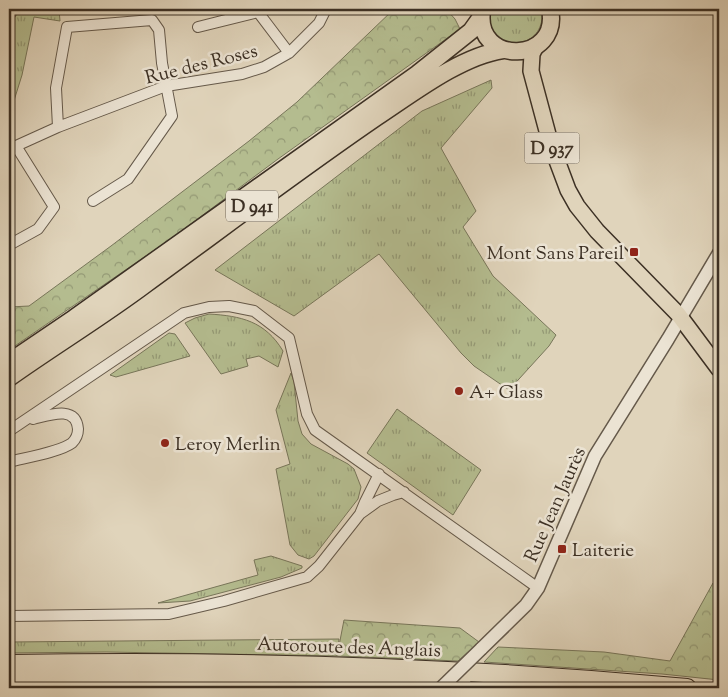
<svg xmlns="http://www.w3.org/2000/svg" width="728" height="697" viewBox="0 0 728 697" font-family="'Sorts Mill Goudy',serif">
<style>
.grass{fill:url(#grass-tufts);stroke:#78765a}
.forest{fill:url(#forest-crowns);stroke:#78765a}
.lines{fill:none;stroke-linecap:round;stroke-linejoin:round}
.minor-casing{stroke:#65594a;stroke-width:12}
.tertiary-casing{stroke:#65594a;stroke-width:15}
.primary-casing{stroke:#3c3024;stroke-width:18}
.trunk-casing{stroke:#3c3024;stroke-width:19}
.motorway-casing{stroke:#3c3024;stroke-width:20}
.minor{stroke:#ebe3d3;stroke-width:10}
.tertiary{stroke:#ebe3d3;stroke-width:12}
.primary{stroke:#e0d4bb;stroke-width:15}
.trunk{stroke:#e0d4bb;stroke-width:16}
.motorway{stroke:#e0d4bb;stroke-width:18}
.tertiary-bridge-casing{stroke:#65594a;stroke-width:15;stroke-linecap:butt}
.tertiary-bridge{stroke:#ebe3d3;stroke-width:12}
.poi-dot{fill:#8f2418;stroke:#ebe3d3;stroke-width:2}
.labels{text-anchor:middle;stroke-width:5;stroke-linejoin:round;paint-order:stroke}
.shield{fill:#ebe3d3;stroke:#706658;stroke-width:1}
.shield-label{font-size:18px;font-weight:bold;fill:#3c3024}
.street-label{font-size:19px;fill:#3c3024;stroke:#ebe3d3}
.poi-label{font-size:19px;fill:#3c3024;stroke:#ebe3d3;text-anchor:start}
</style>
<defs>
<pattern id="grass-tufts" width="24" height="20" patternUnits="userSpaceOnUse" patternTransform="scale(1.25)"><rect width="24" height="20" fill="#b4bc8f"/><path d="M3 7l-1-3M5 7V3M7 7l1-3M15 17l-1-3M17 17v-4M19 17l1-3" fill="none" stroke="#949975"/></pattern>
<pattern id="forest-crowns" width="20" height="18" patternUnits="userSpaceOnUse" patternTransform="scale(1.25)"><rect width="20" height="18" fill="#b4bc8f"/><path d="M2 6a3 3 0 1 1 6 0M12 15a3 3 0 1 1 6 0" fill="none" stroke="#949975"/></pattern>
</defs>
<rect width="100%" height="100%" fill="#e0d4bb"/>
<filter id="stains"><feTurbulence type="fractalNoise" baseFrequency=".004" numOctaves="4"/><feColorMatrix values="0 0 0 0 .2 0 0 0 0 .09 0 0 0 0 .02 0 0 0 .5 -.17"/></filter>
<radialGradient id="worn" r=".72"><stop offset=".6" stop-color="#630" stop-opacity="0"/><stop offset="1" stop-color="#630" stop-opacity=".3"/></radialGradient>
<!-- grass -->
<path class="grass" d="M 15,9 L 59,9 L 60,21 L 34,17 L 22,75 L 12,107 L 9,106 L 9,30 Z
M 490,9 L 542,9 C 547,57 480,51 490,9 Z
M 491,80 L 492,88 L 441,148 L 476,211 L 463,227 L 493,276 L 556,335 L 549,346 L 509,390 L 474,366 L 461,353 L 379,254 L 294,316 L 215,270 L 422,111 Z
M 209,314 C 241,316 265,321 283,351 L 278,367 L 259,356 L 246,359 L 248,366 L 221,374 L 185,323 L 195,318 Z
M 169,333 L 175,334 L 190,356 L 116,377 L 110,375 Z
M 291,373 L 294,382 L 298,421 L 302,434 L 311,444 L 348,464 L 354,469 L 361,487 L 358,499 L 314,556 L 309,559 L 298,555 L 290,545 L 276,469 L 290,464 L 276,410 Z
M 397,409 L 481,470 L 453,515 L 367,453 Z
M 271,556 L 302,566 L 302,568 L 281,577 L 190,601 L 158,603 L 258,575 L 254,560 Z
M 339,639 L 337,656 L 106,652 L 9,653 L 9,642 Z"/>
<!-- forest -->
<path class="forest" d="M 394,9 L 446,9 L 455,19 L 460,29 L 278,159 L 172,238 L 9,350 L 9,307 L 29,306 L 111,246 L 249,141 L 297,102 Z
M 713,583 L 719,586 L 719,680 L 662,674 L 484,662 L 498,647 L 604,652 L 670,661 Z
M 344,620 L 460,628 L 479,642 L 458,661 L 337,656 Z"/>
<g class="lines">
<defs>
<path id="minor" d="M 9,12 L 11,13
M 198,27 L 258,12 L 289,53
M 58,127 L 56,88 L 67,27 L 152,20 L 159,30 L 162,63 L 172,116 L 128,179 L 93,201
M 9,146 L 16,146 L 58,127 L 166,86 L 242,74 L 264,67 L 289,53 L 319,23 L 326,9
M 9,245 L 38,229 L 54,207 L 16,146
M 9,431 L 184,313 L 209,307 L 229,306 L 254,311 L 289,338 L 307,414 L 315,430 L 538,588
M 9,462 C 24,458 60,452 72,443 C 76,439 78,434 78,429 C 76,404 47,416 33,419
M 360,514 L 365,502 L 379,474
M 9,616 L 169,614 L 224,601 L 307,577 L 319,566 L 360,514 L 378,501 L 393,495 L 404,492"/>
<path id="tertiary" d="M 481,649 L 526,605 L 538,588 L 595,456 L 668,339 L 719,253"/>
<path id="primary" d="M 536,46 L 532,54 L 531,71 L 550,142 L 568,190 L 577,206 L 597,231 L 678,314 L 719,369"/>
<path id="trunk" d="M 482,11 C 474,66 561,64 550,9
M 9,362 L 74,318 L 417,74 L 471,31 L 481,17
M 9,378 C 54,346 102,317 146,284 C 223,228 298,171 377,117 C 412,94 461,56 503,50"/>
<path id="motorway" d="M 9,664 C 235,660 461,667 687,688
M 9,679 C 161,677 313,679 464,688"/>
</defs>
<!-- minor casing -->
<use href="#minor" class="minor-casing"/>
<!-- tertiary casing -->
<use href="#tertiary" class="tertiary-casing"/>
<!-- primary casing -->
<use href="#primary" class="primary-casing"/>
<!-- trunk casing -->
<use href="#trunk" class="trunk-casing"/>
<!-- motorway casing -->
<use href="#motorway" class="motorway-casing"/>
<!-- minor -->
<use href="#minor" class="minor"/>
<!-- tertiary -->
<use href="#tertiary" class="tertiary"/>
<!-- primary -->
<use href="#primary" class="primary"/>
<!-- trunk -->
<use href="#trunk" class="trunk"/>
<!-- motorway -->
<use href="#motorway" class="motorway"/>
<defs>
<path id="tertiary-bridge" d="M 441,688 L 481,649"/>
</defs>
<!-- tertiary-bridge casing -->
<use href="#tertiary-bridge" class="tertiary-bridge-casing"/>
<!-- tertiary-bridge -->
<use href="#tertiary-bridge" class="tertiary-bridge"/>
</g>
<!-- markers -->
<g class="poi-dot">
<rect x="629" y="247" width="10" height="10" rx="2.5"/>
<circle cx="459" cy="391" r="5"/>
<circle cx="165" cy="443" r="5"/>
<rect x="557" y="544" width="10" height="10" rx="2.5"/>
</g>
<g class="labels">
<!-- shield labels -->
<g class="shield">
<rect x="524.5" y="132.5" width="55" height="31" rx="4"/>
<rect x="226" y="190.5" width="52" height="31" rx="4"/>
</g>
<g class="shield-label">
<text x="552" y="154">D 937</text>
<text x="252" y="212">D 941</text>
</g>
<!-- street labels -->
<g class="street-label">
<text transform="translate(201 63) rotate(-14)" y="7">Rue des Roses</text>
<text transform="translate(554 504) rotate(-66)" y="7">Rue Jean Jaurès</text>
<text transform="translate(349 646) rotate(2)" y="7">Autoroute des Anglais</text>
</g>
<!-- poi labels -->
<g class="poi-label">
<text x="624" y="259" text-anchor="end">Mont Sans Pareil</text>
<text x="469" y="398">A+ Glass</text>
<text x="175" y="450">Leroy Merlin</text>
<text x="572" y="556">Laiterie</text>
</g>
</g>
<!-- margin -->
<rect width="728" height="697" fill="none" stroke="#e0d4bb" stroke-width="30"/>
<rect x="10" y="10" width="708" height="677" fill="none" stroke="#3c3024" stroke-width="2.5"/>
<rect x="15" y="15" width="698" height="667" fill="none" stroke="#3c3024"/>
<rect width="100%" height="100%" filter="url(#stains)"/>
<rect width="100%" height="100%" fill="url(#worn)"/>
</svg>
